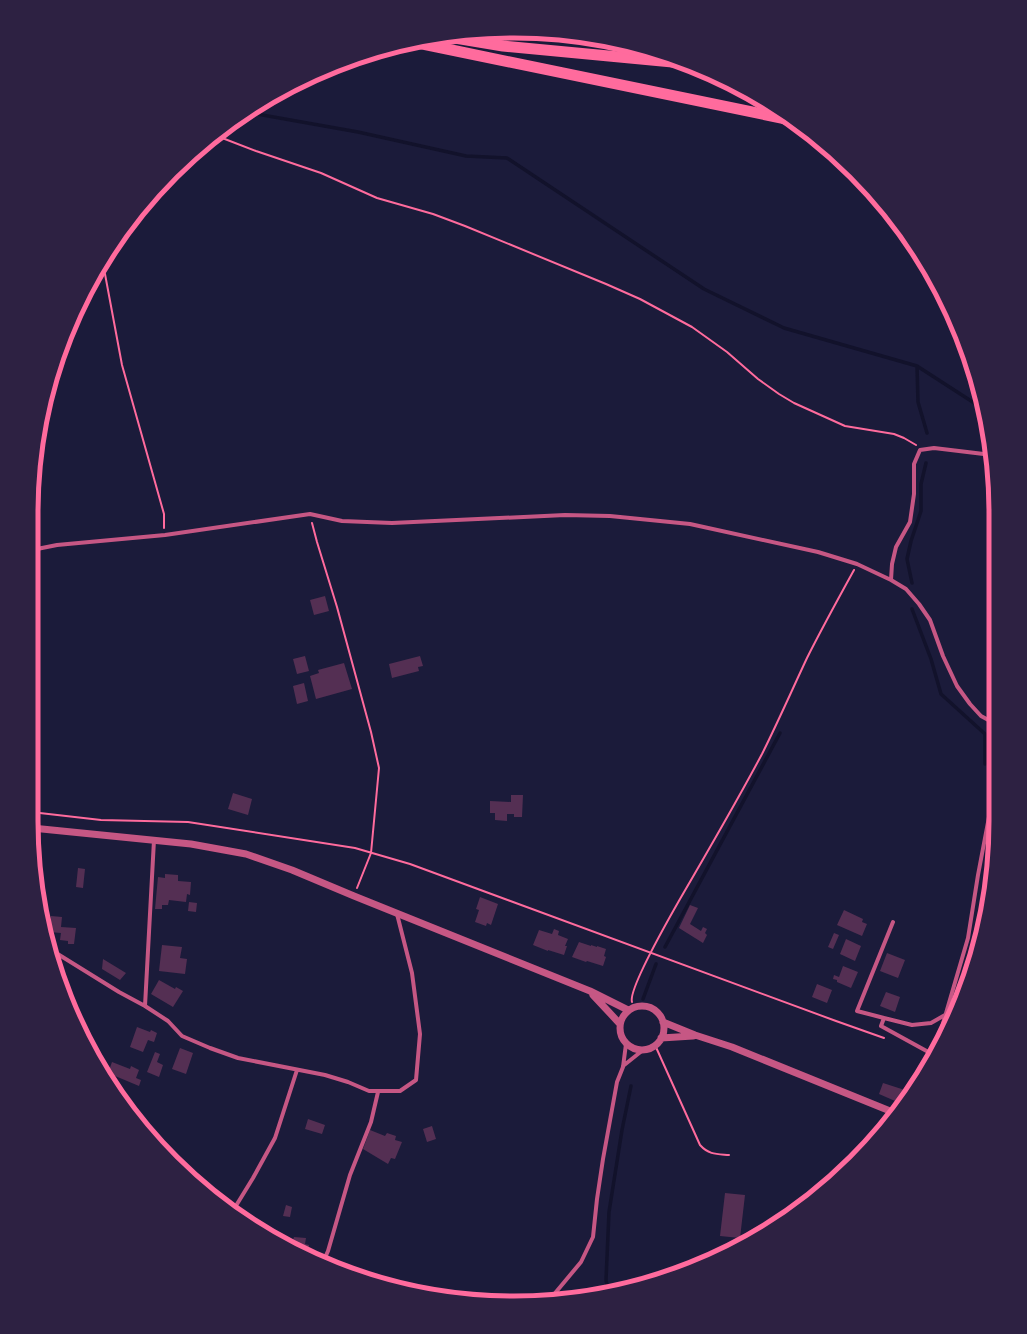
<svg xmlns="http://www.w3.org/2000/svg" width="1027" height="1334" viewBox="0 0 1027 1334" font-family="Figtree,sans-serif">
<style>
.lines{fill:none;stroke-linecap:round;stroke-linejoin:round}
.stream{stroke:#12122b;stroke-width:3.5}
.building{fill:#542f53}
.path{stroke:#ff6b9d;stroke-width:2}
.minor{stroke:#c65784;stroke-width:4}
.tertiary{stroke:#c65784;stroke-width:7}
.motorway{stroke:#ff6b9d;stroke-width:11}
.rim{fill:none;stroke:#ff6b9d;stroke-width:5}
</style>
<rect width="100%" height="100%" fill="#1b1b3a"/>
<g class="lines">
<!-- stream -->
<path class="stream" d="M 246,112 L 358,132 L 466,156 L 507,158 L 704,289 L 784,328 L 917,366 L 982,408
M 917,366 L 918,402 L 927,433
M 912,583 L 907,559 L 911,541 L 921,511 L 921,484 L 926,463
M 912,609 L 931,659 L 941,694 L 985,734 L 985,764
M 665,947 L 780,733
M 643,999 L 656,964
M 608,1291 L 606,1280 L 609,1212 L 622,1130 L 631,1086"/>
</g>
<!-- building -->
<path class="building" d="M 325,596 L 329,611 L 314,615 L 310,600 Z
M 305,656 L 309,671 L 297,674 L 293,659 Z
M 420,656 L 423,666 L 418,667 L 419,671 L 392,678 L 389,664 Z
M 344,663 L 352,689 L 316,699 L 310,676 L 319,673 L 318,670 Z
M 304,683 L 308,701 L 297,704 L 293,686 Z
M 233,793 L 252,799 L 248,815 L 228,809 Z
M 511,795 L 523,795 L 522,817 L 514,817 L 514,814 L 507,814 L 507,821 L 495,820 L 495,813 L 490,813 L 490,801 L 511,802 Z
M 78,868 L 85,869 L 83,888 L 76,887 Z
M 165,874 L 178,875 L 178,881 L 191,882 L 190,895 L 187,894 L 186,902 L 169,900 L 168,905 L 162,905 L 162,909 L 155,909 L 158,877 L 165,878 Z
M 480,897 L 498,904 L 491,925 L 487,923 L 486,926 L 475,922 L 479,910 L 476,909 Z
M 189,902 L 197,903 L 196,912 L 188,911 Z
M 690,905 L 698,908 L 690,924 L 701,931 L 703,927 L 707,929 L 705,933 L 707,935 L 703,943 L 679,928 Z
M 844,910 L 863,919 L 862,922 L 867,924 L 862,936 L 837,925 Z
M 51,916 L 62,917 L 61,927 L 76,928 L 74,944 L 68,944 L 68,941 L 60,940 L 61,933 L 49,932 Z
M 554,929 L 559,931 L 558,935 L 568,939 L 565,946 L 567,946 L 564,955 L 548,950 L 548,951 L 533,945 L 539,930 L 552,934 Z
M 834,933 L 839,935 L 833,949 L 828,947 Z
M 846,939 L 861,946 L 855,961 L 840,954 Z
M 579,942 L 591,946 L 591,945 L 597,947 L 597,946 L 606,949 L 604,956 L 606,957 L 603,966 L 587,961 L 586,962 L 572,957 Z
M 162,945 L 182,947 L 180,958 L 187,959 L 185,974 L 159,971 Z
M 887,953 L 905,960 L 898,978 L 880,971 Z
M 103,959 L 126,973 L 120,980 L 102,969 Z
M 843,966 L 858,972 L 851,988 L 837,982 L 837,980 L 833,979 L 834,975 L 839,977 Z
M 159,980 L 175,989 L 176,987 L 183,991 L 173,1007 L 151,994 Z
M 817,984 L 832,990 L 827,1003 L 812,997 Z
M 886,992 L 900,997 L 895,1012 L 880,1006 Z
M 137,1027 L 150,1032 L 151,1030 L 157,1033 L 154,1042 L 148,1040 L 143,1052 L 130,1047 Z
M 180,1048 L 193,1053 L 186,1074 L 172,1069 Z
M 155,1052 L 160,1054 L 157,1062 L 163,1065 L 159,1077 L 147,1072 Z
M 112,1062 L 130,1069 L 131,1066 L 139,1070 L 136,1078 L 141,1080 L 139,1086 L 108,1073 Z
M 914,1074 L 919,1076 L 916,1085 L 911,1084 Z
M 883,1083 L 911,1092 L 902,1104 L 879,1094 Z
M 308,1119 L 325,1125 L 322,1134 L 305,1129 Z
M 432,1126 L 436,1139 L 427,1142 L 423,1129 Z
M 370,1130 L 385,1136 L 387,1133 L 396,1136 L 395,1140 L 402,1142 L 395,1159 L 391,1158 L 388,1164 L 363,1149 Z
M 725,1193 L 745,1195 L 740,1238 L 720,1236 Z
M 286,1205 L 292,1207 L 290,1217 L 283,1216 Z
M 262,1228 L 270,1230 L 269,1236 L 262,1230 Z
M 294,1237 L 306,1238 L 305,1244 L 309,1245 L 308,1253 L 280,1241 L 280,1239 L 293,1240 Z"/>
<g class="lines">
<!-- path -->
<path class="path" d="M 217,136 L 256,151 L 321,173 L 377,198 L 433,214 L 465,226 L 606,284 L 640,299 L 692,327 L 727,352 L 758,379 L 779,394 L 794,403 L 845,426 L 894,434 L 904,438 L 916,445
M 101,267 L 105,274 L 122,365 L 164,514 L 164,528
M 312,523 L 317,542 L 337,607 L 371,732 L 379,768 L 371,853 L 357,888
M 31,812 L 101,820 L 188,822 L 355,848 L 410,864 L 836,1021 L 884,1038
M 632,1002 C 628,990 672,913 680,899 C 708,851 736,803 762,754 C 778,722 792,690 807,658 C 822,628 838,599 854,570
M 655,1045 L 700,1145 C 709,1155 717,1154 729,1155"/>
<!-- minor -->
<path class="minor" d="M 32,550 L 57,545 L 165,535 L 310,514 L 342,521 L 392,523 L 565,515 L 610,516 L 690,524 L 818,552 L 857,564 L 891,580 L 906,589 L 919,604 L 930,620 L 943,656 L 957,686 L 970,704 L 981,716 L 992,722
M 891,580 L 892,564 L 896,547 L 910,522 L 914,494 L 914,464 L 920,450 L 934,448 L 992,455
M 48,948 L 119,992 L 145,1006 L 168,1021 L 182,1036 L 210,1048 L 238,1058 L 325,1075 L 348,1082 L 369,1091 L 400,1091 L 416,1080 L 420,1034 L 412,973 L 397,914
M 145,1006 L 154,840
M 884,1018 L 857,1011 L 893,922
M 937,1044 L 968,938 L 978,875 L 992,801
M 932,1054 L 881,1026 L 884,1018 L 912,1025 L 931,1023 L 945,1015
M 623,1066 L 643,1050
M 234,1209 L 253,1178 L 275,1138 L 297,1070
M 324,1260 L 328,1251 L 350,1175 L 371,1122 L 378,1092
M 551,1298 L 581,1262 L 593,1237 L 597,1199 L 603,1159 L 617,1082 L 623,1067 L 626,1044"/>
<!-- tertiary -->
<path class="tertiary" d="M 32,828 L 191,844 L 246,854 L 292,870 L 354,896 L 590,991 L 628,1010
M 593,995 L 620,1024
M620 1028a22 22 0 1 1 44 0a22 22 0 1 1-44 0Z
M 663,1022 L 695,1035 L 732,1047 L 895,1113
M 661,1038 L 693,1036"/>
<!-- motorway -->
<path class="motorway" d="M 513,31 L 528,32
M 449,37 L 503,46 L 683,63
M 413,42 L 791,120"/>
</g>
<!-- crop -->
<path d="M0 0H1027V1334H0ZM513 38H514A475 475 0 0 1 989 513V821A475 475 0 0 1 514 1296H513A475 475 0 0 1 38 821V513A475 475 0 0 1 513 38Z" fill="#2d2142" fill-rule="evenodd"/>
<path class="rim" d="M513 38H514A475 475 0 0 1 989 513V821A475 475 0 0 1 514 1296H513A475 475 0 0 1 38 821V513A475 475 0 0 1 513 38Z"/>
</svg>
